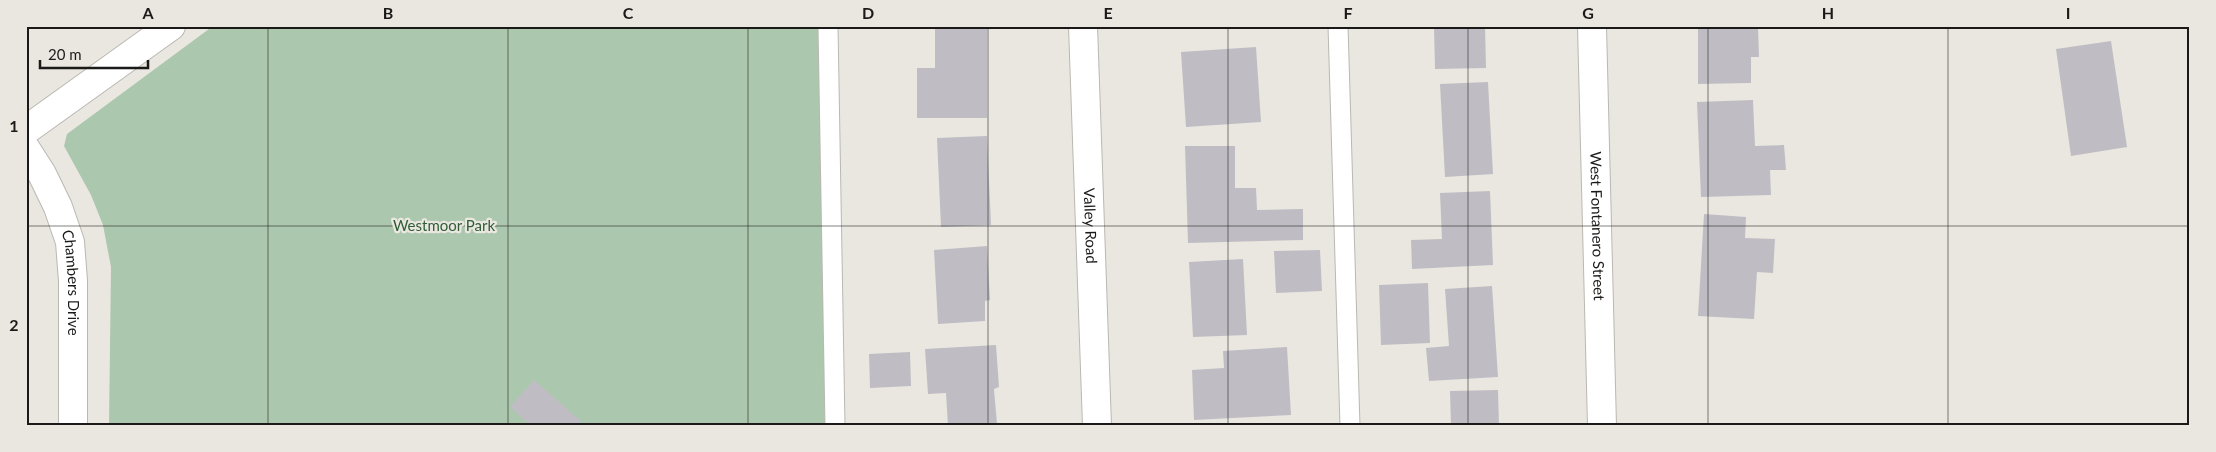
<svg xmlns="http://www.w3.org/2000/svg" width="2216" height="452" viewBox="0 0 2216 452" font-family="Lato,sans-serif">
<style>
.green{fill:#abc7ad}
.building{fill:#bfbdc3}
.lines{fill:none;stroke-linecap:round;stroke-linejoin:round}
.lane-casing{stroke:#bab8b2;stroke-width:21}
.street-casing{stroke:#bab8b2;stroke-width:30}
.lane{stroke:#fff;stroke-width:19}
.street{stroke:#fff;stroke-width:28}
.grid{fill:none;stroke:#1b1a18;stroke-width:1;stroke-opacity:0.55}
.labels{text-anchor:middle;stroke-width:4.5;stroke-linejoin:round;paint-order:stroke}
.park-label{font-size:15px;fill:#2f5e36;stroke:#eae7e1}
.street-label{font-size:15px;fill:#1b1a18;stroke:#eae7e1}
.neatline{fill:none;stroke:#1b1a18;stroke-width:2}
.grid-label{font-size:16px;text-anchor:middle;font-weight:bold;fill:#1b1a18}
</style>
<rect width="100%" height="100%" fill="#eae7e1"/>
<!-- green -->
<path class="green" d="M 213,26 L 820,26 L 825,426 L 109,426 L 111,267 L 103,225 L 91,195 L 64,146 L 67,134 Z"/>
<!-- building -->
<path class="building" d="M 935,26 L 987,26 L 987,118 L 917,118 L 917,68 L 935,68 Z
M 1434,26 L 1485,26 L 1486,68 L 1435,69 Z
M 1698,26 L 1758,26 L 1759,57 L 1751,57 L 1751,83 L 1698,84 Z
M 2111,41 L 2127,147 L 2071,156 L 2056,49 Z
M 1256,47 L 1261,122 L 1186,127 L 1181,52 Z
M 1488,82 L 1493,174 L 1445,177 L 1440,84 Z
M 1753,100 L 1755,146 L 1784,145 L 1786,170 L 1770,170 L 1771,195 L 1701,197 L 1697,102 Z
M 987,136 L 991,225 L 941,227 L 937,138 Z
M 1185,146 L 1235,146 L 1235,188 L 1256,188 L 1257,210 L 1303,209 L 1303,240 L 1188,243 Z
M 1490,191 L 1493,265 L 1412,269 L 1411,240 L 1442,239 L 1440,193 Z
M 1704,214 L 1746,217 L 1745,238 L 1775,239 L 1773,273 L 1757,272 L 1754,319 L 1698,316 Z
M 987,246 L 990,300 L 985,301 L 985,321 L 938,324 L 934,250 Z
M 1320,250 L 1322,291 L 1276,293 L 1274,251 Z
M 1243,259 L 1247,335 L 1193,337 L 1189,262 Z
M 1428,283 L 1430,343 L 1381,345 L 1379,285 Z
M 1492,286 L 1498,377 L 1429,381 L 1426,348 L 1449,346 L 1445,289 Z
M 996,345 L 999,387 L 994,389 L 997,424 L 948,426 L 946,393 L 928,394 L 925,349 Z
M 1287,347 L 1291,415 L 1194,420 L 1192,370 L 1224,368 L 1223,351 Z
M 910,352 L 911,386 L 870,388 L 869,354 Z
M 534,380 L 581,421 L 576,426 L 531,426 L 510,407 Z
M 1498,390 L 1499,426 L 1451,426 L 1450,391 Z"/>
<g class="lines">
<defs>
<path id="lane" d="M 828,26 L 835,426
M 1338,26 L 1350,426"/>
<g id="street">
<path id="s1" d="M 1083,26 L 1097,426"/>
<path id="s2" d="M 1592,26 L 1602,426"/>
<path d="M 26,130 L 171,26"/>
<path id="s3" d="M 26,149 L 42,174 L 58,207 L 70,242 L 73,281 L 73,426"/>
</g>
</defs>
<!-- lane casing -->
<use href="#lane" class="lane-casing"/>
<!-- street casing -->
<use href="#street" class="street-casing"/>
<!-- lane -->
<use href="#lane" class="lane"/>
<!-- street -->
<use href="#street" class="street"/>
</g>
<!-- grid -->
<path class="grid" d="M 268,26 L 268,426M 508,26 L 508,426M 748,26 L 748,426M 988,26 L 988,426M 1228,26 L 1228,426M 1468,26 L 1468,426M 1708,26 L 1708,426M 1948,26 L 1948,426M 26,226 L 2190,226"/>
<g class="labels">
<!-- park labels -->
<g class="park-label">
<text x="444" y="231">Westmoor Park</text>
</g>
<!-- street labels -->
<g class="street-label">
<text dy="5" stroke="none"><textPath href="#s1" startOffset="200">Valley Road</textPath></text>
<text dy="5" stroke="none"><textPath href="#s2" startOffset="200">West Fontanero Street</textPath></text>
<text dy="5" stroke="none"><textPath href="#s3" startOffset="144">Chambers Drive</textPath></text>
</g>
</g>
<!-- border -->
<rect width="2216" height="452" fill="none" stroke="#eae7e1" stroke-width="55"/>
<!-- scale -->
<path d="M40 60v8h108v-8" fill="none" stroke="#1b1a18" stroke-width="2.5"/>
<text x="48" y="60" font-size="15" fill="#1b1a18" stroke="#eae7e1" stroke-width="4" paint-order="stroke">20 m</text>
<rect x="28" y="28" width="2160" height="396" class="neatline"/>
<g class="grid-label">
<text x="148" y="19">A</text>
<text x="388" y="19">B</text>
<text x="628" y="19">C</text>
<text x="868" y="19">D</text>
<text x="1108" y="19">E</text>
<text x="1348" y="19">F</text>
<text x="1588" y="19">G</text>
<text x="1828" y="19">H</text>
<text x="2068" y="19">I</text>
<text x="14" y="132">1</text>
<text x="14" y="331">2</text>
</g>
</svg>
